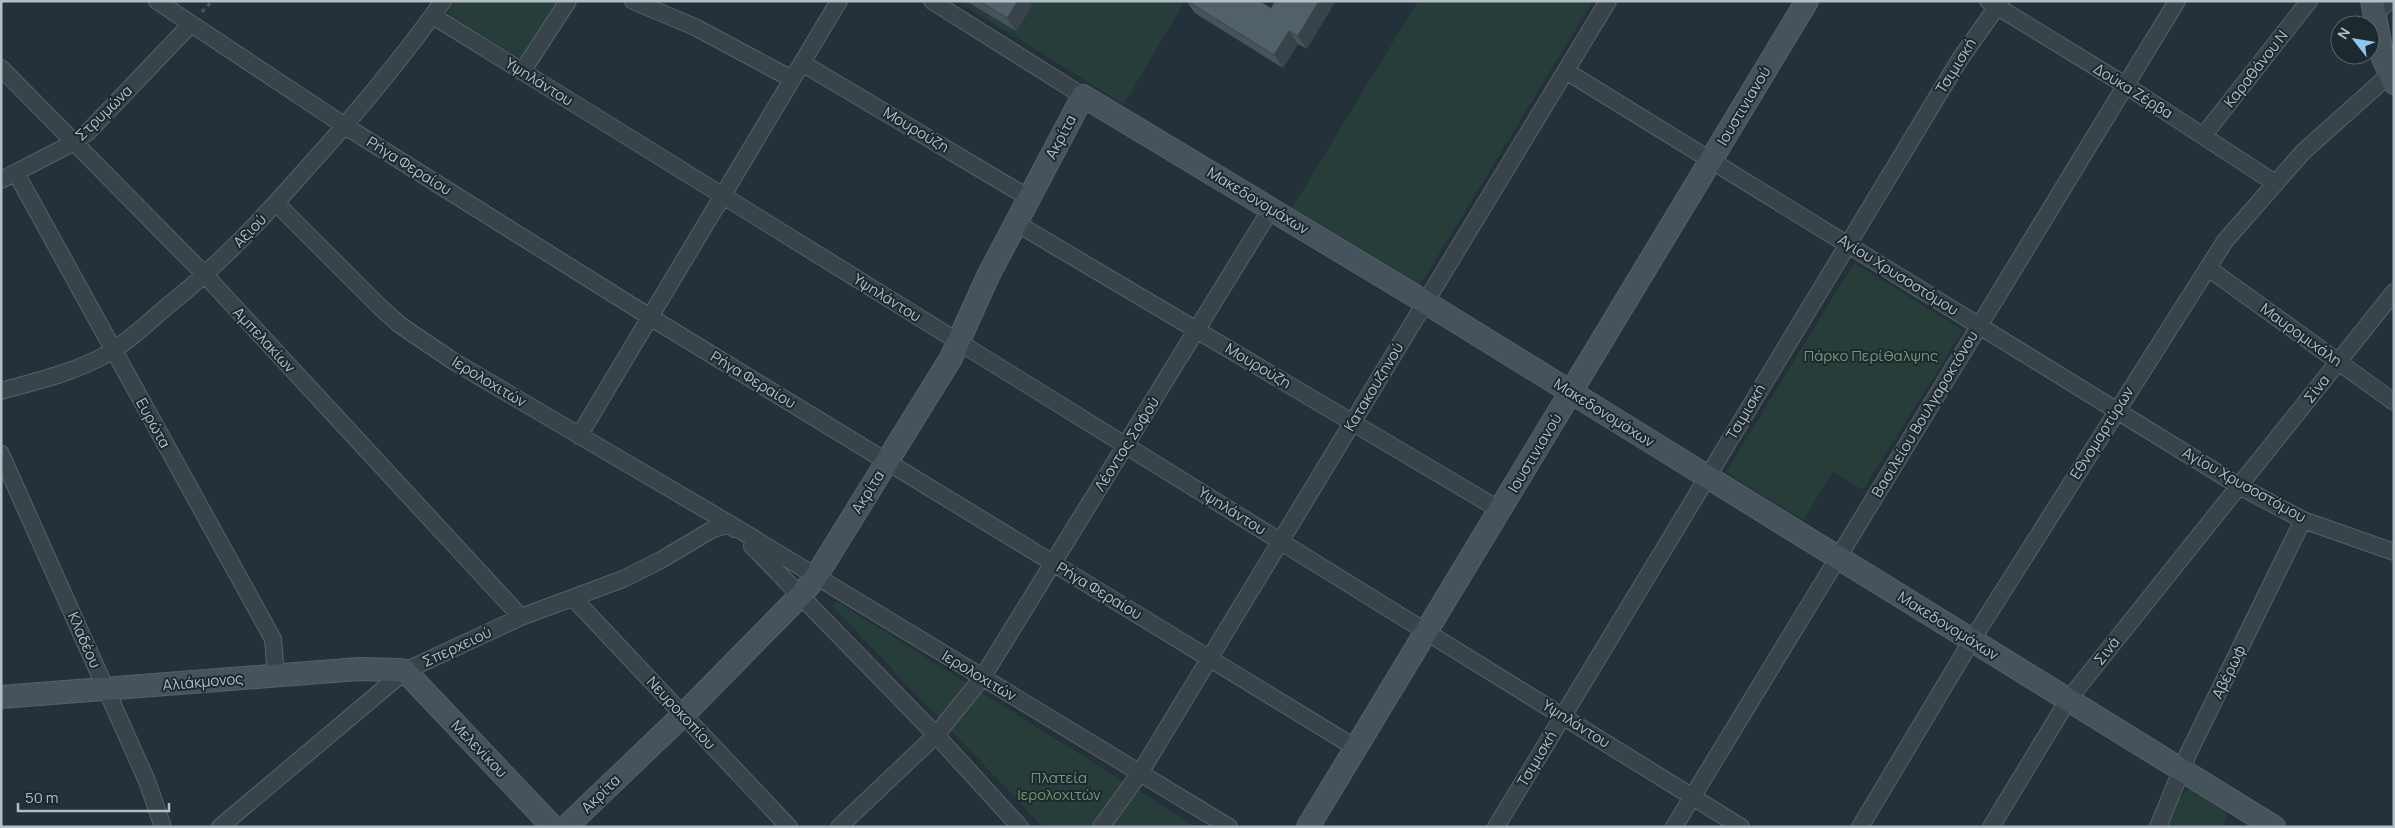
<svg xmlns="http://www.w3.org/2000/svg" width="2395" height="828" viewBox="0 0 2395 828" font-family="Manrope,sans-serif">
<style>
.green{fill:#273d3a}
.lines{fill:none;stroke-linecap:round;stroke-linejoin:round}
.street-casing{stroke:#566168;stroke-width:18}
.secondary-casing{stroke:#566168;stroke-width:24}
.path{stroke:#465958;stroke-width:3;stroke-dasharray:4 4;stroke-linecap:butt}
.street{stroke:#38434a;stroke-width:16}
.secondary{stroke:#46535d;stroke-width:22}
.wall{fill:#47535b}
.shaded-wall{fill:#39434a}
.building{fill:#52606a;stroke:#39434a}
.labels{text-anchor:middle;stroke-width:4;stroke-linejoin:round;paint-order:stroke}
.street-label{font-size:15px;fill:#b3bec6;stroke:#1d282f}
.park-label{font-size:15px;fill:#739a75;stroke:#1d282f}
</style>
<rect width="100%" height="100%" fill="#24313a"/>
<!-- green -->
<path class="green" d="M 455,1 L 561,1 L 522,60 L 447,13 Z
M 957,1 L 1185,1 L 1124,104 Z
M 1418,1 L 1593,1 L 1420,285 L 1292,208 Z
M 1854,263 L 1963,330 L 1863,490 L 1833,472 L 1803,520 L 1726,472 Z
M 836,601 L 1196,827 L 1043,827 L 833,607 Z
M 2191,789 L 2224,808 L 2227,818 L 2223,827 L 2167,827 C 2172,815 2177,793 2191,789 Z"/>
<g class="lines">
<defs>
<path id="street" d="M 157,1 L 345,126 L 650,317 L 1356,748
M 633,1 L 695,27 L 792,79
M 932,1 L 1083,96
M 1988,1 L 2125,85 L 2275,183
M 2375,14 L 2389,1
M 433,16 L 1741,827
M 802,63 L 1029,198
M 1,68 L 205,275 L 521,617
M 1566,71 L 2239,486 L 2303,520 L 2394,552
M 522,72 L 568,1
M 2203,136 L 2309,1
M 16,173 L 273,639 L 276,676
M 1,180 L 67,146 L 87,133 L 191,24
M 276,203 L 380,307 L 400,325 L 453,361 L 730,524 L 1229,827
M 1016,223 L 1500,510
M 2208,268 L 2394,402
M 1,391 C 36,381 73,373 105,355 C 129,342 149,321 170,304 C 221,263 264,217 307,168 C 355,115 401,60 443,1
M 579,436 L 839,1
M 1,454 L 147,781 L 163,827
M 752,546 L 936,735 L 1020,827
M 574,599 L 789,827
M 220,827 L 405,671 L 521,617 L 623,579 L 661,560 L 713,529 L 730,524 L 734,529
M 839,827 L 936,735 L 982,678 L 1271,209
M 1101,827 L 1140,773 L 1608,1
M 1496,827 L 1960,59 L 2001,1
M 1674,827 L 2177,1
M 1860,827 L 1972,640 L 2225,241 L 2303,152 L 2389,75
M 1991,827 L 2068,700 L 2394,292
M 2158,827 L 2188,754 L 2303,520"/>
<path id="secondary" d="M 2372,1 L 2383,58 L 2394,83
M 1,697 L 359,669 L 400,670 L 405,671 L 553,827
M 566,827 L 683,715 L 801,595 L 815,578 L 951,358 L 988,276 L 1083,96 L 1425,302 L 2274,827
M 1308,827 L 1807,1"/>
</defs>
<!-- street casing -->
<use href="#street" class="street-casing"/>
<!-- secondary casing -->
<use href="#secondary" class="secondary-casing"/>
<!-- path -->
<path class="path" d="M 202,12 L 212,1"/>
<!-- street -->
<use href="#street" class="street"/>
<!-- secondary -->
<use href="#secondary" class="secondary"/>
</g>
<!-- wall -->
<path class="wall" d="M 966,1 L 1029,1 L 1032,6 L 1016,31 Z
M 1186,1 L 1271,8 L 1275,1 L 1307,49 L 1298,44 L 1283,68 L 1195,13 Z"/>
<!-- shaded-wall -->
<path class="shaded-wall" d="M 1018,1 L 1029,1 L 1032,6 L 1016,31 L 1007,18 Z
M 1319,1 L 1336,1 L 1307,49 L 1298,36 Z
M 1289,31 L 1298,44 L 1283,68 L 1274,55 Z"/>
<!-- building -->
<path class="building" d="M 979,1 L 1018,1 L 1007,18 Z
M 1187,1 L 1260,1 L 1271,8 L 1275,1 L 1319,1 L 1298,36 L 1289,31 L 1274,55 Z"/>
<g class="labels">
<!-- street labels -->
<g class="street-label">
<text transform="translate(1956 66) rotate(-58)" y="5">Τσιμισκή</text>
<text transform="translate(2256 69) rotate(-52)" y="5">Καραθάνου Ν</text>
<text transform="translate(539 82) rotate(32)" y="5">Υψηλάντου</text>
<text transform="translate(2133 91) rotate(32)" y="5">Δούκα Ζέρβα</text>
<text transform="translate(1744 106) rotate(-59)" y="5">Ιουστινιανού</text>
<text transform="translate(104 113) rotate(-44)" y="5">Στρυμώνα</text>
<text transform="translate(916 130) rotate(31)" y="5">Μουρούζη</text>
<text transform="translate(1061 137) rotate(-62)" y="5">Ακρίτα</text>
<text transform="translate(409 166) rotate(32)" y="5">Ρήγα Φεραίου</text>
<text transform="translate(1258 201) rotate(31)" y="5">Μακεδονομάχων</text>
<text transform="translate(250 231) rotate(-46)" y="5">Αξιού</text>
<text transform="translate(1898 275) rotate(32)" y="5">Αγίου Χρυσοστόμου</text>
<text transform="translate(887 298) rotate(32)" y="5">Υψηλάντου</text>
<text transform="translate(2301 335) rotate(36)" y="5">Μαυρομιχάλη</text>
<text transform="translate(264 340) rotate(47)" y="5">Αμπελακίων</text>
<text transform="translate(1258 366) rotate(31)" y="5">Μουρούζη</text>
<text transform="translate(753 380) rotate(31)" y="5">Ρήγα Φεραίου</text>
<text transform="translate(489 382) rotate(31)" y="5">Ιερολοχιτών</text>
<text transform="translate(1374 387) rotate(-59)" y="5">Κατακουζηνού</text>
<text transform="translate(2317 389) rotate(-51)" y="5">Σίνα</text>
<text transform="translate(1746 412) rotate(-59)" y="5">Τσιμισκή</text>
<text transform="translate(1604 413) rotate(32)" y="5">Μακεδονομάχων</text>
<text transform="translate(1925 414) rotate(-59)" y="5">Βασιλείου Βουλγαροκτόνου</text>
<text transform="translate(153 423) rotate(61)" y="5">Ευρώτα</text>
<text transform="translate(2102 433) rotate(-58)" y="5">Εθνομαρτύρων</text>
<text transform="translate(1127 444) rotate(-58)" y="5">Λέοντος Σοφού</text>
<text transform="translate(1535 453) rotate(-59)" y="5">Ιουστινιανού</text>
<text transform="translate(2244 485) rotate(29)" y="5">Αγίου Χρυσοστόμου</text>
<text transform="translate(868 492) rotate(-58)" y="5">Ακρίτα</text>
<text transform="translate(1232 511) rotate(32)" y="5">Υψηλάντου</text>
<text transform="translate(1099 591) rotate(31)" y="5">Ρήγα Φεραίου</text>
<text transform="translate(1948 626) rotate(32)" y="5">Μακεδονομάχων</text>
<text transform="translate(84 640) rotate(66)" y="5">Κλαδέου</text>
<text transform="translate(457 647) rotate(-25)" y="5">Σπερχειού</text>
<text transform="translate(2107 651) rotate(-51)" y="5">Σινά</text>
<text transform="translate(2229 672) rotate(-64)" y="5">Αβέρωφ</text>
<text transform="translate(979 676) rotate(31)" y="5">Ιερολοχιτών</text>
<text transform="translate(203 682) rotate(-5)" y="5">Αλιάκμονος</text>
<text transform="translate(681 713) rotate(47)" y="5">Νευροκοπίου</text>
<text transform="translate(1576 724) rotate(32)" y="5">Υψηλάντου</text>
<text transform="translate(479 749) rotate(46)" y="5">Μελενίκου</text>
<text transform="translate(1537 759) rotate(-59)" y="5">Τσιμισκή</text>
<text transform="translate(601 794) rotate(-44)" y="5">Ακρίτα</text>
</g>
<!-- park labels -->
<g class="park-label">
<text x="1871" y="361">Πάρκο Περίθαλψης</text>
<text x="1059" y="783">Πλατεία<tspan x="1059" dy="17">Ιερολοχιτών</tspan></text>
</g>
</g>
<!-- border -->
<rect width="2395" height="828" fill="none" stroke="#b3bec6" stroke-width="5"/>
<!-- north arrow -->
<g transform="translate(2355 40) rotate(301)"><circle r="24" fill="#1d282f" stroke="#59646b"/>
<path d="M0-4L9 19L0 12L-9 19Z" fill="#8fc6ef"/>
<text y="-8" font-size="14" font-weight="bold" text-anchor="middle" fill="#b3bec6">N</text>
</g>
<!-- scale -->
<path d="M18 803v8h151v-8" fill="none" stroke="#b3bec6" stroke-width="2.5"/>
<text x="25" y="803" font-size="15" fill="#b3bec6" stroke="#1d282f" stroke-width="4" paint-order="stroke">50 m</text>
</svg>
